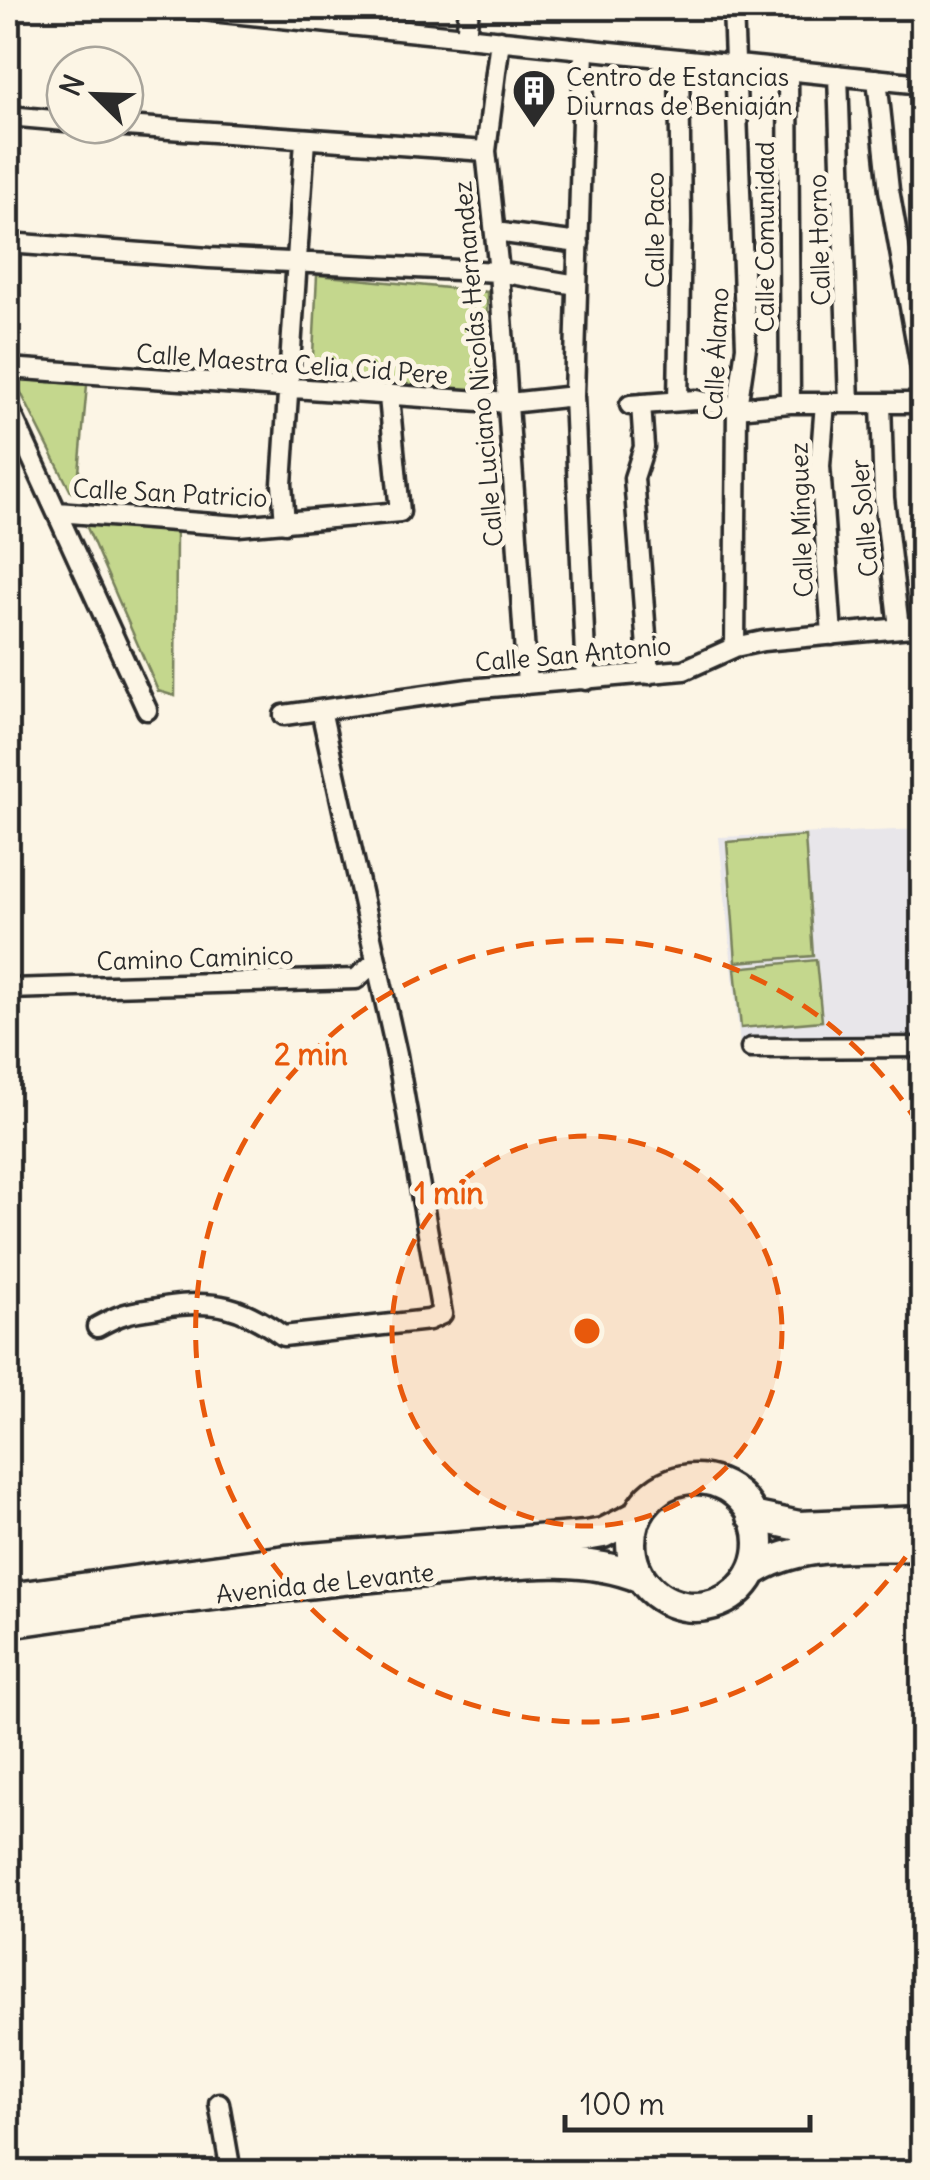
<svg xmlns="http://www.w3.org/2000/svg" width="930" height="2180" viewBox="0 0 930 2180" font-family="Delius,sans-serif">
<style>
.built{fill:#e8e6ea}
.green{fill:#c4d78d;stroke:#78815c;stroke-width:2.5}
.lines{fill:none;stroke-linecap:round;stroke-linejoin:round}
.street-casing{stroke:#2b2b2b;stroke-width:25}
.primary-casing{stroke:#2b2b2b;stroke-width:35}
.street{stroke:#fcf5e5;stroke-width:18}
.primary{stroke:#fcf5e5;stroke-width:28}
.ring{fill:none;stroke:#e8590c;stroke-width:5;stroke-dasharray:18 12}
.labels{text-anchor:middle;stroke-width:10;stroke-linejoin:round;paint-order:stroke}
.poi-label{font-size:25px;fill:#2b2b2b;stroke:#fcf5e5;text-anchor:start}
.street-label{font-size:25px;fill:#2b2b2b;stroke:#fcf5e5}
.centre{fill:#e8590c;stroke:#fcf5e5;stroke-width:5}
.ring-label{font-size:30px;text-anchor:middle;font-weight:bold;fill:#e8590c;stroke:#fcf5e5;stroke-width:10;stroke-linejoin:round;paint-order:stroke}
</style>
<rect width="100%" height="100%" fill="#fcf5e5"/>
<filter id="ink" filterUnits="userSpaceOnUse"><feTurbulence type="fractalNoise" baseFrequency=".01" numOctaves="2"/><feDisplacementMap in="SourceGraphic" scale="20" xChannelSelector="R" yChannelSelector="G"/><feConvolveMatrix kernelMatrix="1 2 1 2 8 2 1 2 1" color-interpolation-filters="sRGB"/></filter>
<g filter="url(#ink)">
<!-- built -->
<path class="built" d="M 922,829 L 922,1046 L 740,1046 L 719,837 Z"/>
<!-- green -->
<path class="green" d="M 8,252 L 19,253 L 12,353 L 8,352 Z
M 317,275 L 487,292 L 488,395 L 312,375 Z
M 14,379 L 87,385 L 77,494 L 71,492 Z
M 85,523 L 176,532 L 175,696 L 158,691 Z
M 805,836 L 813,956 L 736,962 L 727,842 Z
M 816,960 L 822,1021 L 741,1028 L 735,968 Z"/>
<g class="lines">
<defs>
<path id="street" d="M 183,8 L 922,84
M 733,8 L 746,347 L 737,408 L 735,647
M 466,37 L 469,8
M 500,40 L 486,151 L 499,272 L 527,684
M 584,49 L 574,396 L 586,680
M 788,70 L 790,403
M 838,75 L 849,403
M 877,79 L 889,190 L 922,374
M 8,116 L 65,121
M 111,125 L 486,151
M 495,232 L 579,243
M 8,243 L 209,258 L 499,272 L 577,285
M 8,368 L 509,403 L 574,396
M 678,401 L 681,223 L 679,59
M 825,403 L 820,466 L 832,635
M 881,403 L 884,498 L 899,628
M 641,404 L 644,447 L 634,478 L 649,674
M 630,405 L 696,400 L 737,408 L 790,403 L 922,403
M 8,406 L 147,710
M 57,512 L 239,526 L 400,512 L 389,397
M 285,523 L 282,484 L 305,140
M 284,715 L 469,689 L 684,670 L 735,647 L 763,641 L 922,626
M 8,989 L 356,979 L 376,961
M 751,1048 L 922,1047
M 97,1327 C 128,1310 131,1313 164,1307 C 215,1299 242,1306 283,1336 L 429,1320 L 442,1314 L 397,1055 L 321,710
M 219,2103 L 231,2172"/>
<path id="primary" d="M631 1543a64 64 0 1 1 128 0a64 64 0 1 1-128 0Z
M 752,1516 L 799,1526 L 922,1521
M 752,1572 C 799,1540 868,1548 922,1546
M 8,1598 L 286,1560 L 586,1536 L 603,1533 L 637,1516
M 8,1623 C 151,1602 294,1583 438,1571 C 505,1566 578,1552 641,1578"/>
</defs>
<!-- street casing -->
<use href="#street" class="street-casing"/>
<!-- primary casing -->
<use href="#primary" class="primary-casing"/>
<!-- street -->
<use href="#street" class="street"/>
<!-- primary -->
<use href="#primary" class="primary"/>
</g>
</g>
<!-- distance rings -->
<circle cx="587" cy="1331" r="195" fill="#e8590c" fill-opacity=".12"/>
<g class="ring">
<circle cx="587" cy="1331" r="195"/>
<path d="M922 1532A391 391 0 1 1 922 1130"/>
</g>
<!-- icons -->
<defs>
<symbol id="building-pin" viewBox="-11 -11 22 30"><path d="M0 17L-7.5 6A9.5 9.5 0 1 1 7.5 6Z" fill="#2b2b2b" stroke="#fcf5e5"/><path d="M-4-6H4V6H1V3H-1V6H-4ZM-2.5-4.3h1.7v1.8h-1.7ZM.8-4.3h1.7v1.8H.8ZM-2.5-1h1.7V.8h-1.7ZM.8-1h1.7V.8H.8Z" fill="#fff"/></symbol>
</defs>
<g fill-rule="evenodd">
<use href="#building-pin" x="509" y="66" width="50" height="68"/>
</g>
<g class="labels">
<!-- poi labels -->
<g class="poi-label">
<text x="566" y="86">Centro de Estancias<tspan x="566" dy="29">Diurnas de Beniaján</tspan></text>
</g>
<!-- street labels -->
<g class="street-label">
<text transform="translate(655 230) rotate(-90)" y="9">Calle Paco</text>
<text transform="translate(765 237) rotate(-90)" y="9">Calle Comunidad</text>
<text transform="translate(819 240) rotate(-92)" y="9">Calle Horno</text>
<text transform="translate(716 354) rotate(-87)" y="9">Calle Álamo</text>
<text transform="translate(292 364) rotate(4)" y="9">Calle Maestra Celia Cid Pere</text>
<text transform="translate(478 364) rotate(-95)" y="9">Calle Luciano Nicolás Hernandez</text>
<text transform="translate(170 493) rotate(3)" y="9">Calle San Patricio</text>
<text transform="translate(864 518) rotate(-95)" y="9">Calle Soler</text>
<text transform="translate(801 520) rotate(-92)" y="9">Calle Mínguez</text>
<text transform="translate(573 654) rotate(-5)" y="9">Calle San Antonio</text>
<text transform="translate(195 958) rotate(-2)" y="9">Camino Caminico</text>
<text transform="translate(325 1583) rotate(-6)" y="9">Avenida de Levante</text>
</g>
</g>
<circle cx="587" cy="1331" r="15" class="centre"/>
<g class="ring-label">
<text x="311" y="1065">2 min</text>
<text x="449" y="1204">1 min</text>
</g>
<!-- margin -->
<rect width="930" height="2180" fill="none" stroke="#fcf5e5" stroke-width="40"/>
<rect x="20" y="20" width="890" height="2140" fill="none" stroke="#2b2b2b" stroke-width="4" filter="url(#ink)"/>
<!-- north arrow -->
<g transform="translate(95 95) rotate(293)"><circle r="48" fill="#fcf5e5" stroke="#a8a49b" stroke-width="2.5"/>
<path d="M0-8L18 38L0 25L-18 38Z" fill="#2b2b2b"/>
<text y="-15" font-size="28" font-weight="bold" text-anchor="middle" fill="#2b2b2b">N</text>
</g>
<!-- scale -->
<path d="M565 2115v15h245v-15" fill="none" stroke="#2b2b2b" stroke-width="5"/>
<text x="580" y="2115" font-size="30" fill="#2b2b2b" stroke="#fcf5e5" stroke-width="8" paint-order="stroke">100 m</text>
</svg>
